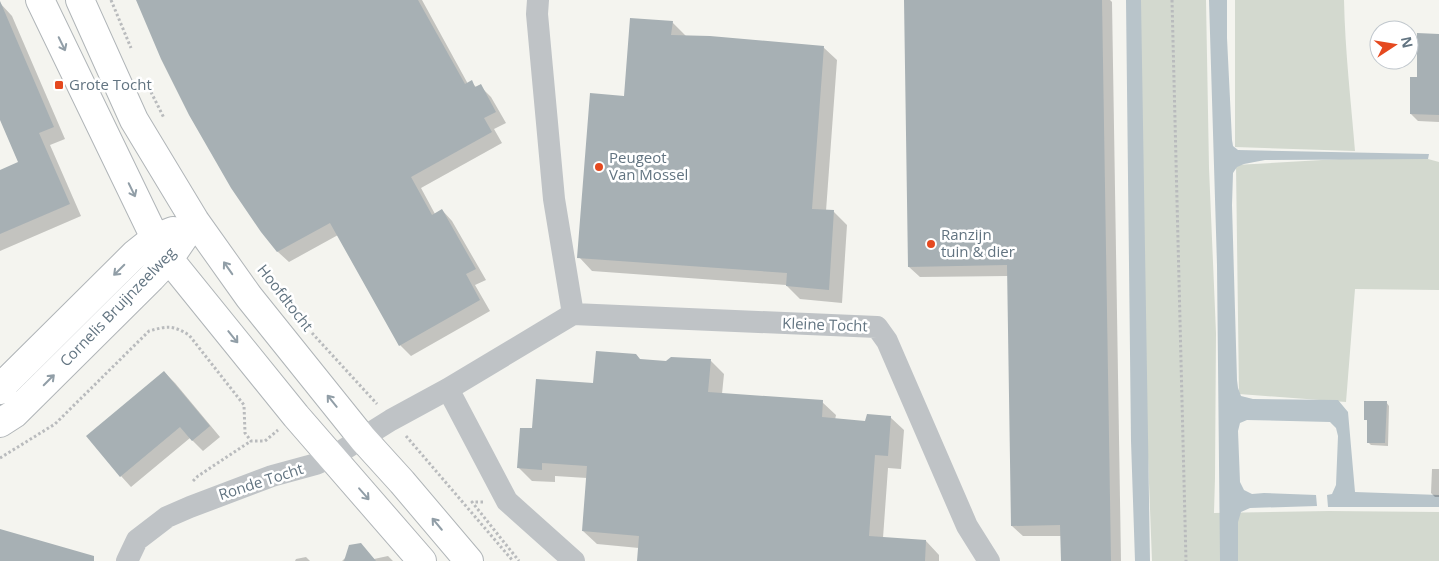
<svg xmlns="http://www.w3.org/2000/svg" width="1439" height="561" viewBox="0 0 1439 561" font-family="'Open Sans',sans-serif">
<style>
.green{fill:#d3d9cf}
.water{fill:#b8c4ca}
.shadow{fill:#0003}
.building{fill:#a7b0b4}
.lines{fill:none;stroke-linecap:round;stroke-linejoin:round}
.major-casing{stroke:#b0b5b8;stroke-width:30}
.path{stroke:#b9bbbd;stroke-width:3;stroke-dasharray:2.5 2.5;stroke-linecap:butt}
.minor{stroke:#bfc3c6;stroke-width:22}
.major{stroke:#fff;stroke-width:28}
.oneway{stroke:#919ea7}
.poi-dot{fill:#e5491f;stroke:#fff;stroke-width:2}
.labels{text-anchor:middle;stroke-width:5;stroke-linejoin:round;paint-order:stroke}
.poi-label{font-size:15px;fill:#627481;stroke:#fff;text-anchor:start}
.street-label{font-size:15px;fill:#627481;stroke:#fff}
</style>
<rect width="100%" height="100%" fill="#f4f4ef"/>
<!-- green -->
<path class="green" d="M 1136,0 L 1206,0 L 1209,168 L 1216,333 L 1215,478 L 1214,513 L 1329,511 L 1439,512 L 1439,561 L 1152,561 L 1140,248 Z
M 1235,0 L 1344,0 C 1345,51 1351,101 1355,151 L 1235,147 Z
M 1357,158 L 1428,159 L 1439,162 L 1439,290 L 1355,289 L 1346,402 L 1239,394 L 1236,165 Z"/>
<!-- water -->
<path class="water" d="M 1126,0 L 1141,0 L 1150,561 L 1135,561 L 1131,441 Z
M 1209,0 L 1227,0 L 1227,38 L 1232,140 L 1233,146 L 1238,150 L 1429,154 L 1428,159 L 1265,160 L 1244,164 L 1237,167 L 1233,173 L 1232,205 L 1237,380 L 1238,388 L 1241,396 L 1253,399 L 1338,400 L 1348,412 L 1355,492 L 1439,495 L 1439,507 L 1328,507 L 1327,495 L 1332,494 L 1336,485 L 1338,436 L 1336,428 L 1330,422 L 1247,420 L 1240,423 L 1238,431 L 1240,482 L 1244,490 L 1252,494 L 1264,493 L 1316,495 L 1317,506 L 1250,508 L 1241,512 L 1238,522 L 1238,561 L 1220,561 L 1217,265 Z"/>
<!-- shadow -->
<path class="shadow" d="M 138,0 L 422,0 L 468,84 L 471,82 L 477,88 L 480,86 L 491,97 L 506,123 L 494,129 L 502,143 L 421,188 L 435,214 L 442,210 L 452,221 L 486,280 L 475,285 L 490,311 L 411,356 L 400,345 L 338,235 L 289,262 L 278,252 Z
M 905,0 L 1110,0 L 1112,2 L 1121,561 L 1062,561 L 1062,536 L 1023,536 L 1012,526 L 1008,276 L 920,277 L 909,267 Z
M 0,3 L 12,16 L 65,139 L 50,145 L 81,216 L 0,251 L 0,171 L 20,163 L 0,116 Z
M 672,22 L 686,36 L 823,47 L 837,60 L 826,211 L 834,212 L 847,225 L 842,303 L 800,299 L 786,285 L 592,271 L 579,257 L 625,97 Z
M 1439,35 L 1439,122 L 1418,121 L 1411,114 L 1418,78 Z
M 640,361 L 667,363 L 711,361 L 724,374 L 722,394 L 822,402 L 836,415 L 835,420 L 866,422 L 890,417 L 904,430 L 901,469 L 888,468 L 883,538 L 926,541 L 939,555 L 939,561 L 638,561 L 639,548 L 597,544 L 583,531 L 587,478 L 555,476 L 555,482 L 532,481 L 518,467 L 533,430 L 594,385 Z
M 164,372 L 175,383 L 220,437 L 203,451 L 190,438 L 131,487 L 121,476 Z
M 1386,402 L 1389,406 L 1388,446 L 1371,445 L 1368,442 L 1368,422 L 1366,419 Z
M 1432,469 L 1439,469 L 1439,497 L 1435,497 L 1431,493 Z
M 360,544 L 374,559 L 388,556 L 393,561 L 342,561 Z
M 306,557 L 310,561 L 295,561 L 296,559 Z"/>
<!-- building -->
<path class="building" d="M 136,0 L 418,0 L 465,84 L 472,80 L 475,87 L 481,84 L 496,112 L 484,118 L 492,132 L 411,177 L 432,215 L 442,209 L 476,269 L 466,274 L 480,300 L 399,346 L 330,223 L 277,252 L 261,232 L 231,188 L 189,115 L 161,59 Z
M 904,0 L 1102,0 L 1111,561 L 1061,561 L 1060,525 L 1011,526 L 1007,265 L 908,267 Z
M 0,1 L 54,127 L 39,133 L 70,204 L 0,234 L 0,170 L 18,162 L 0,120 Z
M 630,18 L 673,21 L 671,35 L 710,36 L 824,46 L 812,209 L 834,210 L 829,290 L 786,286 L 787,273 L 577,258 L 590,93 L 624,96 Z
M 1417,33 L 1439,34 L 1439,115 L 1410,114 L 1410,77 L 1417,77 Z
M 596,351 L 636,354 L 640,359 L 666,361 L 671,357 L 711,359 L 708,392 L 823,400 L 822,417 L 865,421 L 867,414 L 891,416 L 888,456 L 875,455 L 869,536 L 926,540 L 925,561 L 637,561 L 639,536 L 582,531 L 587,466 L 542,463 L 542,470 L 517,468 L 520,428 L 532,428 L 536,379 L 593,383 Z
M 164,371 L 210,426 L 192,441 L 180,427 L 120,477 L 86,436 Z
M 1364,401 L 1387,401 L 1385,443 L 1367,443 L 1367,420 L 1364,420 Z
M 0,529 L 94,556 L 94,561 L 0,561 Z
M 361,543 L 376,561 L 344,561 L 349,545 Z"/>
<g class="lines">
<defs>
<path id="major" d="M 40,0 L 155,238 L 169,259 L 296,416 L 422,561
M 80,0 L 134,120 L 195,221 L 249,297 L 363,439 L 402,482 L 469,561
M 0,390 L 7,381 L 135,254 L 155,238 L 173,231
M 0,423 L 14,414 L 151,278 L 169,259 L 195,221"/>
</defs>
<!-- major casing -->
<use href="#major" class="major-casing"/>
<!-- path -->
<path class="path" d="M 111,0 L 131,48
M 1172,0 L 1186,561
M 151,92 L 164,118
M 261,268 L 281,295
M 312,333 L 377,404
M 406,436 L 513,561
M 0,458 L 55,424 L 149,331 C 167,326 173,325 189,335 L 244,405 L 245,433 L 251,441 L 265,441 L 278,430
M 193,481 L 198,476 L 251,441
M 483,502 L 472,502 L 519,561"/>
<!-- minor -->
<path class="minor" d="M 538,0 L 537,14 L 554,199 L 573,314
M 448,389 L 507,501 L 574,561
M 127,561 L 137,540 L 167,517 L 190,507 L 272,476 L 316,464 L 332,457 L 391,420 L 448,389 L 573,314 L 877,327 L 887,341 L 967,526 L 989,561"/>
<!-- major -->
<use href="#major" class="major"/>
</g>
<!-- one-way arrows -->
<defs><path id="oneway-shaft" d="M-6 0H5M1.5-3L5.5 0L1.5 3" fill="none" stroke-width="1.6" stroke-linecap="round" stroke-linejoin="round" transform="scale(1.25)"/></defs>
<g class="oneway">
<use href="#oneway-shaft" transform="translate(62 44) rotate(64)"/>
<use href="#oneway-shaft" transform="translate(132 190) rotate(64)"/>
<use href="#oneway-shaft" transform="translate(228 268) rotate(-125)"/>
<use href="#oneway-shaft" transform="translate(119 270) rotate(135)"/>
<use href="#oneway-shaft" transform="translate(233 337) rotate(51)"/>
<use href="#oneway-shaft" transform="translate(49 380) rotate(-45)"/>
<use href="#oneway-shaft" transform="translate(332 401) rotate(-129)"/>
<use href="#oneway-shaft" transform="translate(364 494) rotate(49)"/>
<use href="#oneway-shaft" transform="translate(437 524) rotate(-130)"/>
</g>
<!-- markers -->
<g class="poi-dot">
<rect x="54" y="80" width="10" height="10" rx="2.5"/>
<circle cx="599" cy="167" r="5"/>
<circle cx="931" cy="244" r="5"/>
</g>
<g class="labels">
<!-- poi labels -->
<g class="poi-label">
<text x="69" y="90">Grote Tocht</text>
<text x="609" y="163">Peugeot<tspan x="609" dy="17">Van Mossel</tspan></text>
<text x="941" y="240">Ranzijn<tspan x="941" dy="17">tuin &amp; dier</tspan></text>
</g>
<!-- street labels -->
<g class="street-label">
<text transform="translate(285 298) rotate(52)" y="5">Hoofdtocht</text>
<text transform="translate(118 307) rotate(-46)" y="5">Cornelis Bruijnzeelweg</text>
<text transform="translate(825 325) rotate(2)" y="5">Kleine Tocht</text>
<text transform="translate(261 482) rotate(-18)" y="5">Ronde Tocht</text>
</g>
</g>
<!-- north arrow -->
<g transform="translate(1394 45) rotate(78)"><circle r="24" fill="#ffffff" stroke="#c0c7cd"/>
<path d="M0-4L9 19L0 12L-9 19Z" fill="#e5491f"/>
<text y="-8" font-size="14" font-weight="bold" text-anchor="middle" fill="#627481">N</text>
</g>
</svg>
